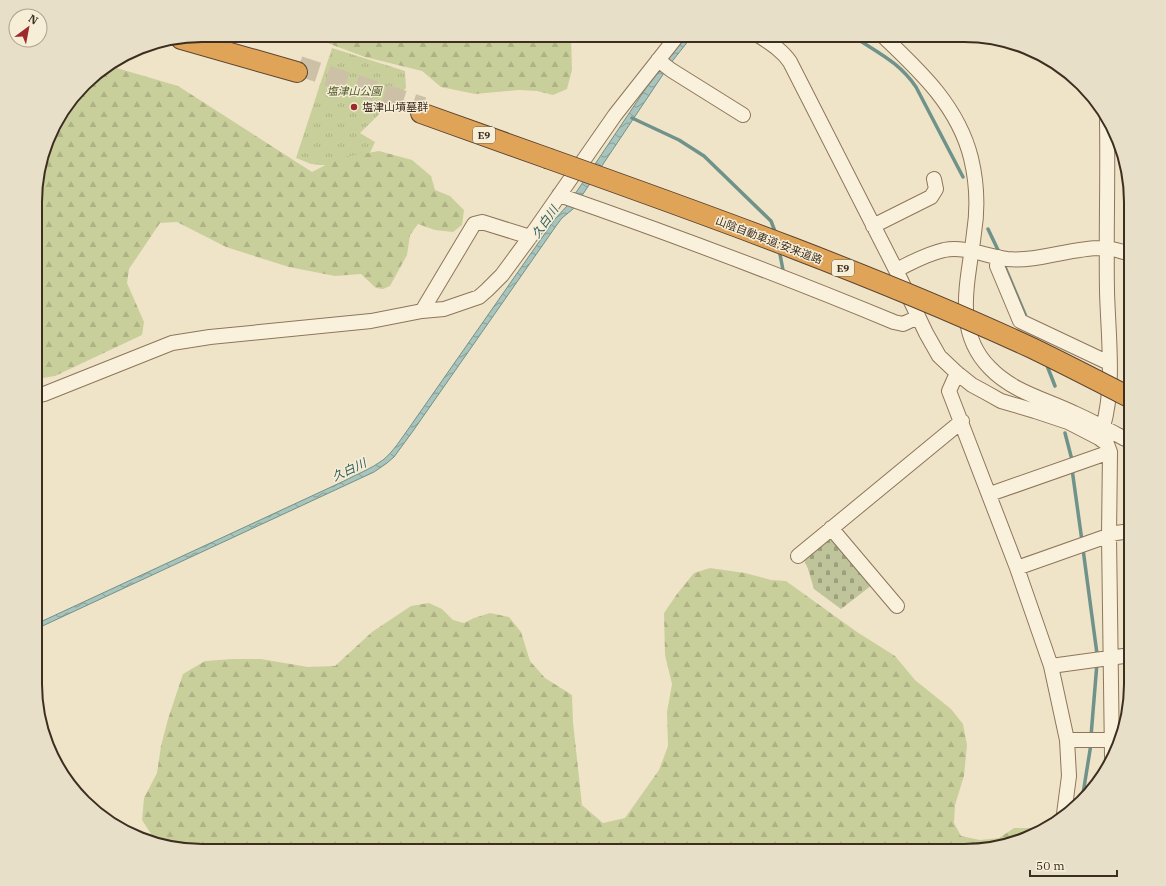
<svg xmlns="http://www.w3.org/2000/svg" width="1166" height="886" viewBox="0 0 1166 886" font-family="'IBM Plex Serif','Noto Sans JP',serif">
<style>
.grass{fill:url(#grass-tufts)}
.forest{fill:url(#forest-firs)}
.cemetery{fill:url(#cemetery-stones)}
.water{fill:url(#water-waves);stroke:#6f938a}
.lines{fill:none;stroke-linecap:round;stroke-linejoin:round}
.stream{stroke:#6f938a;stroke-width:3.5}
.highway-tunnel{stroke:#ccc0a6;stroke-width:20;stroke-dasharray:20 10;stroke-linecap:butt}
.minor-casing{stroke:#8d765c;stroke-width:16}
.highway-casing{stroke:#5b4430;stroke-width:22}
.minor{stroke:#faf1dc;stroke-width:14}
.highway{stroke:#e0a458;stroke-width:20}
.highway-bridge-casing{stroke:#5b4430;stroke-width:22;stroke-linecap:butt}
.highway-bridge{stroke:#e0a458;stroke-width:20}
.poi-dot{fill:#9e2a2b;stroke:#f7eed8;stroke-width:1.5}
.labels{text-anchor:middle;stroke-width:3;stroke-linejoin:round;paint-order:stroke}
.shield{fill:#f7eed8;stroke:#756857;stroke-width:1}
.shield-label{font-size:10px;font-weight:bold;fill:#3d2e20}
.park-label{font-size:11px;font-style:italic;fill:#4d5a26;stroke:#f7eed8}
.poi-label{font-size:11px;fill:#3d2e20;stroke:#f7eed8;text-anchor:start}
.street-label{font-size:11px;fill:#3d2e20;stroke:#f7eed8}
.water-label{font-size:12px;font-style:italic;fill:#2f5d5a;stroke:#f7eed8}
.rim{fill:none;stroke:#3d2e20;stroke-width:2}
</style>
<defs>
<pattern id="grass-tufts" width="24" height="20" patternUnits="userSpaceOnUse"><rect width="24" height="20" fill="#c9cf9b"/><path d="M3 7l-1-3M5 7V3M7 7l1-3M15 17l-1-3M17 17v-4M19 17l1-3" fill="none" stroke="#aeb285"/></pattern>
<pattern id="forest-firs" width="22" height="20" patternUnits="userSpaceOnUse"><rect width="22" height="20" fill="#c9cf9b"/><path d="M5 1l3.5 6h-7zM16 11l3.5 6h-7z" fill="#aeb285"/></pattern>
<pattern id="cemetery-stones" width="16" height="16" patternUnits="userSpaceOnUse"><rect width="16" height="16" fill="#bfc49a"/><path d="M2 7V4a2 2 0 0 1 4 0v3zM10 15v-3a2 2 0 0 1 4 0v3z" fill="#9ca07d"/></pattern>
<pattern id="water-waves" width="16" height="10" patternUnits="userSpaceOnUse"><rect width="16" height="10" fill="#a9c4bc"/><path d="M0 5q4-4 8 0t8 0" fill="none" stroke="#8ba098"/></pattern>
</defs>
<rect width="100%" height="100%" fill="#f0e4c8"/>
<!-- grass -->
<path class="grass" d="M 332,48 L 405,71 L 406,88 L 360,133 L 375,142 L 368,157 L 333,166 L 311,164 L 296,158 Z"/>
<!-- forest -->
<path class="forest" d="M 316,35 L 571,35 L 572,70 L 567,89 L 553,95 L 537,91 L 519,90 L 475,94 L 441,87 L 422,71 L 365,57 L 330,44 Z
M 110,66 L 178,86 L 312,172 L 339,158 L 379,151 L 412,160 L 431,176 L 435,190 L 450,196 L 464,210 L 462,225 L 453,232 L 435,230 L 418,224 L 410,235 L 407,255 L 390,286 L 383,289 L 376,288 L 361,274 L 335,276 L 289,267 L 226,247 L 177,222 L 160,223 L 129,269 L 127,283 L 144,322 L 142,335 L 55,376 L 36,379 L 36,180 L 57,119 L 92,76 Z
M 710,568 L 745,573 L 771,580 L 786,581 L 857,632 L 895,656 L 915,680 L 951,709 L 963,724 L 967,745 L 964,776 L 955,805 L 954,823 L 961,836 L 980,840 L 999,838 L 1014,828 L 1036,828 L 1041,831 L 1037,834 L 964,851 L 192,851 L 157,843 L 142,820 L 144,798 L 157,773 L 161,746 L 168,719 L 183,674 L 205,661 L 232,659 L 261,659 L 308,667 L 335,666 L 372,632 L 411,606 L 429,603 L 442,609 L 453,620 L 464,623 L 474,618 L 490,613 L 509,617 L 521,632 L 530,661 L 545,678 L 572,695 L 573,722 L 582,805 L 603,823 L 625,818 L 659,770 L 668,746 L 667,712 L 672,684 L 665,655 L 664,613 L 677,594 L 694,573 Z"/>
<!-- cemetery -->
<path class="cemetery" d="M 833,537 L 872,585 L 841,609 L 814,589 L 808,569 L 804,560 L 829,538 Z"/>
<!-- water -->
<path class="water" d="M 686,35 L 693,35 L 670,64 L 573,209 L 562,218 L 556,226 L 413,431 L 394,457 L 387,463 L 374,472 L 346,485 L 36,629 L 36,624 L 344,481 C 357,474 371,469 383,460 C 393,452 401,439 409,428 L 555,219 L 567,206 L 646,88 Z"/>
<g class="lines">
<!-- stream -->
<path class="stream" d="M 852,35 L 856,38
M 862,42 C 884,56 901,65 916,87 L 963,177
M 632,118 L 679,140 L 704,156 L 771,221 L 776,234
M 988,229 L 998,250
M 779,249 L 783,270
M 1005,267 L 1027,319
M 1046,363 L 1055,386
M 1065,433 L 1072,460
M 1072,469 L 1082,541
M 1083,549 L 1097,654
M 1091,736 L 1097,663
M 1082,800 L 1091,744"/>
<!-- highway-tunnel -->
<path class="highway-tunnel" d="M 299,66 L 423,107"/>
<defs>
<path id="minor" d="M 758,35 C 770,43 782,50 790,62 L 896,270 L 926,333 L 939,356 L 957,373 L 972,385 L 985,392 L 1001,401 L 1035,411 L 1068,422 L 1099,438 L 1107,444 L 1110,452 L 1109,536 L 1112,757
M 882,35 C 920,71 958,106 971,158 C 977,183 978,208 974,233 C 969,279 952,330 990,368 C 1013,392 1045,399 1074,413 C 1094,422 1112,432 1131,442
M 658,60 L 671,70 L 743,115
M 559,195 C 671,234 783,276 894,322 L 903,324 L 918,317
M 873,226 L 931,197 L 936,189 L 934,179
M 998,257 L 997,266 L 1020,321 L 1109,363
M 896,270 C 911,263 926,254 944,250 C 965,246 986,256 1007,259 C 1040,262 1072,247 1104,248 C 1113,248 1122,252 1131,254
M 422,311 L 474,224 L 482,222 L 530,237
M 957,373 L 949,391 L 1017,568 L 1051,666 L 1067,740 L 1069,776 L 1064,814
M 36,396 L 44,394 L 172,343 L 210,337 L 371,321 L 422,311 L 444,309 L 479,297 L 487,290 L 502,275 L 530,237 L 615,115 L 678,35
M 1103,427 C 1115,385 1108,334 1107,291 C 1106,234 1108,177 1107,120
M 990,494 L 1110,452
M 831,528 L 897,606
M 798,556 L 962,421
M 1017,568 L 1116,533 L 1131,531
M 1051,666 L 1131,655
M 1067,740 L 1112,740 L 1119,743"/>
<path id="highway" d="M 181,39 L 297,72
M 421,113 L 547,158"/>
</defs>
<!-- minor casing -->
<use href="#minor" class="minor-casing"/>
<!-- highway casing -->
<use href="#highway" class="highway-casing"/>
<!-- minor -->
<use href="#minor" class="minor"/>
<!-- highway -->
<use href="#highway" class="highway"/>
<defs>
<path id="highway-bridge" d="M 547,158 C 710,216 874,275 1032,348 C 1065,364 1098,381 1131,398"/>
</defs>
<!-- highway-bridge casing -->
<use href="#highway-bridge" class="highway-bridge-casing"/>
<!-- highway-bridge -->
<use href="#highway-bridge" class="highway-bridge"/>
</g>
<!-- markers -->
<circle class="poi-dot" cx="354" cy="107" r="4"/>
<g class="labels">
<!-- shield labels -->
<g class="shield">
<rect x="473" y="127" width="22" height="16" rx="3"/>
<rect x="832" y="260" width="22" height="16" rx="3"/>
</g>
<g class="shield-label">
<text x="484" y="139">E9</text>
<text x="843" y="272">E9</text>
</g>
<!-- park labels -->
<g class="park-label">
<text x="354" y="95">塩津山公園</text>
</g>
<!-- poi labels -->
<g class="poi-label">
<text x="362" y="111">塩津山墳墓群</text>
</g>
<!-- street labels -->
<g class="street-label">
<text transform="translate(769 240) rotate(21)" y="4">山陰自動車道;安来道路</text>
</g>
<!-- water labels -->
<g class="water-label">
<text transform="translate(545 222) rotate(-55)" y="4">久白川</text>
<text transform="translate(349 470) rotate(-25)" y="4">久白川</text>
</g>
</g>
<!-- crop -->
<path d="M0 0H1166V886H0ZM202 42H964A160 160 0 0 1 1124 202V684A160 160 0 0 1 964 844H202A160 160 0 0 1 42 684V202A160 160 0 0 1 202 42Z" fill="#e8dfc9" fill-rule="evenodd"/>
<path class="rim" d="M202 42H964A160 160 0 0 1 1124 202V684A160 160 0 0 1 964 844H202A160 160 0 0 1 42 684V202A160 160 0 0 1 202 42Z"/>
<!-- north arrow -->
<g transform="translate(28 28) rotate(32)"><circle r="19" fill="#f7eed8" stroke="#ada18e"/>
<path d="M0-3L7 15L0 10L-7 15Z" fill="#9e2a2b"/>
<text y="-6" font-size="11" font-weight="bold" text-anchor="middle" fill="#3d2e20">N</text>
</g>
<!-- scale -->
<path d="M1030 870v6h87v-6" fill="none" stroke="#3d2e20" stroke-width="2"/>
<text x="1036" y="870" font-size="12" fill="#3d2e20" stroke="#f7eed8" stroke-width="3" paint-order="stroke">50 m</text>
</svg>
